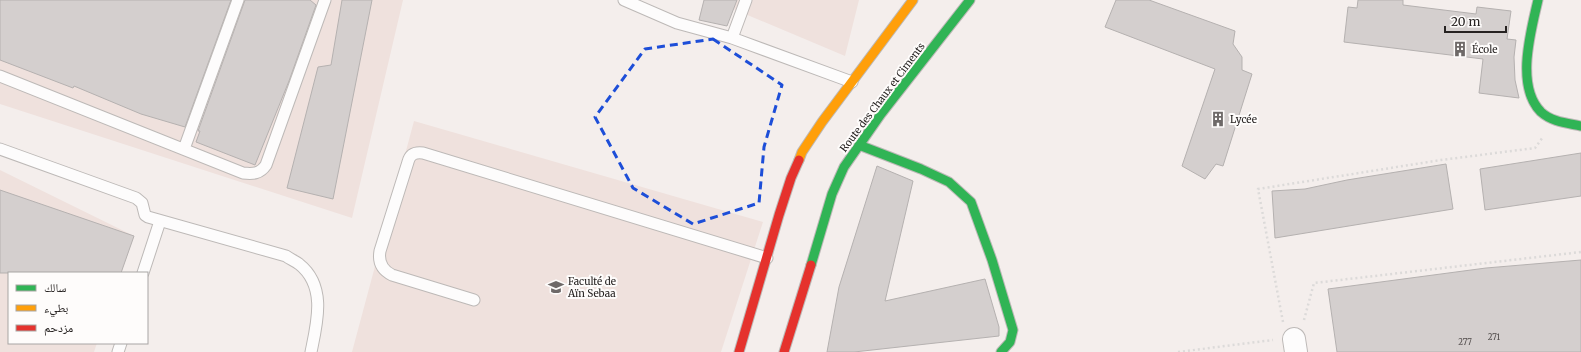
<svg xmlns="http://www.w3.org/2000/svg" width="1581" height="352" viewBox="0 0 1581 352" font-family="Merriweather,'Noto Naskh Arabic',serif">
<style>
.built{fill:#efe1dd}
.building{fill:#d4cfce;stroke:#b5b1b0}
.lines{fill:none;stroke-linecap:round;stroke-linejoin:round}
.lane-casing{stroke:#bdb9b7;stroke-width:13}
.street-casing{stroke:#bdb9b7;stroke-width:24}
.fast-casing{stroke:#bdb9b7;stroke-width:11}
.slow-casing{stroke:#bdb9b7;stroke-width:11}
.jam-casing{stroke:#bdb9b7;stroke-width:11}
.path{stroke:#dcdad9;stroke-width:2.5;stroke-dasharray:2 3;stroke-linecap:butt}
.lane{stroke:#fdfcfc;stroke-width:11}
.street{stroke:#fdfcfc;stroke-width:22}
.fast{stroke:#30b455;stroke-width:9}
.slow{stroke:#ff9f0a;stroke-width:9}
.jam{stroke:#e5322d;stroke-width:9}
.marked{fill:none;stroke:#1d4ed8;stroke-width:3;stroke-dasharray:8 5;stroke-linejoin:round}
.labels{text-anchor:middle;stroke-width:4;stroke-linejoin:round;paint-order:stroke}
.number-label{font-size:8px;fill:#524d4c}
.poi-label{font-size:10px;fill:#262221;stroke:#fefcfb;text-anchor:start}
.street-label{font-size:10px;fill:#262221;stroke:#fefcfb}
</style>
<rect width="100%" height="100%" fill="#f4eeec"/>
<!-- built -->
<path class="built" d="M 0,0 L 403,0 L 352,218 L 0,104 Z
M 712,0 L 859,0 L 845,56 Z
M 414,121 L 763,222 L 721,352 L 352,352 Z
M 0,170 L 134,236 L 121,273 L 9,273 L 9,343 L 97,343 L 94,352 L 0,352 Z"/>
<!-- building -->
<path class="building" d="M 0,0 L 231,0 L 185,127 L 141,114 L 74,86 L 73,88 L 0,60 Z
M 245,0 L 310,0 L 316,5 L 289,81 L 255,165 L 196,142 L 200,131 L 198,131 Z
M 342,0 L 372,0 L 333,199 L 287,188 L 318,67 L 331,65 Z
M 704,0 L 737,0 L 727,26 L 699,20 Z
M 1116,0 L 1149,0 L 1235,31 L 1233,44 L 1242,57 L 1242,70 L 1252,74 L 1223,166 L 1216,164 L 1205,179 L 1182,166 L 1215,69 L 1105,27 Z
M 1358,0 L 1403,0 L 1403,5 L 1476,14 L 1477,7 L 1511,11 L 1507,39 L 1516,40 L 1514,57 L 1515,80 L 1519,98 L 1479,93 L 1483,59 L 1344,42 L 1348,7 L 1357,8 Z
M 1581,153 L 1581,196 L 1485,210 L 1480,169 Z
M 1446,164 L 1453,209 L 1275,238 L 1272,191 L 1305,189 L 1347,180 Z
M 877,166 L 913,181 L 885,301 L 985,279 L 999,327 L 999,336 L 854,352 L 827,352 L 839,287 Z
M 0,190 L 134,236 L 121,273 L 0,273 Z
M 1581,260 L 1581,352 L 1337,352 L 1328,289 L 1486,268 Z"/>
<g class="lines">
<defs>
<path id="lane" d="M 624,0 L 677,23 L 732,38
M 746,0 L 732,38 L 852,82
M 0,76 L 243,173 C 253,174 260,174 266,165 L 325,0
M 0,149 L 136,198 L 142,203 L 145,215 L 148,217 L 286,256 C 290,259 295,261 299,264 C 327,286 317,323 311,352
M 184,149 L 238,0
M 143,273 L 160,221
M 474,300 L 392,275 C 382,270 378,262 380,251 L 408,162 C 410,154 415,152 423,153 L 767,258
M 118,352 L 121,343"/>
<path id="street" d="M 1294,339 L 1296,352"/>
<path id="fast" d="M 1538,0 C 1531,31 1515,86 1541,112 C 1552,122 1567,123 1581,126
M 859,145 L 921,169 L 949,182 L 971,202 L 992,260 L 1013,330 L 1010,342 L 1001,352
M 811,265 L 832,194 L 844,167 L 881,114 L 970,0"/>
<path id="slow" d="M 799,160 L 802,152 L 822,122 L 913,0"/>
<path id="jam" d="M 739,352 L 779,215 L 791,178 L 799,160
M 784,352 L 811,265"/>
</defs>
<!-- lane casing -->
<use href="#lane" class="lane-casing"/>
<!-- street casing -->
<use href="#street" class="street-casing"/>
<!-- fast casing -->
<use href="#fast" class="fast-casing"/>
<!-- slow casing -->
<use href="#slow" class="slow-casing"/>
<!-- jam casing -->
<use href="#jam" class="jam-casing"/>
<!-- path -->
<path class="path" d="M 1304,320 L 1314,283 L 1581,252
M 1283,322 L 1258,189 L 1441,160 L 1535,148 L 1543,137
M 1178,352 L 1273,340"/>
<!-- lane -->
<use href="#lane" class="lane"/>
<!-- street -->
<use href="#street" class="street"/>
<!-- fast -->
<use href="#fast" class="fast"/>
<!-- slow -->
<use href="#slow" class="slow"/>
<!-- jam -->
<use href="#jam" class="jam"/>
</g>
<!-- marked area -->
<path class="marked" d="M 713,39 L 782,85 L 764,147 L 759,203 L 693,224 L 633,188 L 595,117 L 645,49 Z"/>
<!-- icons -->
<defs>
<symbol id="building-bare" viewBox="-9 -9 18 18"><path d="M-4-6H4V6H1V3H-1V6H-4ZM-2.5-4.3h1.7v1.8h-1.7ZM.8-4.3h1.7v1.8H.8ZM-2.5-1h1.7V.8h-1.7ZM.8-1h1.7V.8H.8Z" fill="#6e6968" stroke="#fefcfb" stroke-width="2.5" paint-order="stroke"/></symbol>
<symbol id="university-bare" viewBox="-9 -9 18 18"><path d="M0-5L7-2L0 1L-7-2ZM-4 1L0 2.5L4 1V4Q0 6-4 4Z" fill="#6e6968" stroke="#fefcfb" stroke-width="2.5" paint-order="stroke"/></symbol>
</defs>
<g fill-rule="evenodd">
<use href="#building-bare" x="1449" y="38" width="22" height="22"/>
<use href="#building-bare" x="1207" y="108" width="22" height="22"/>
<use href="#university-bare" x="545" y="276" width="22" height="22"/>
</g>
<g class="labels">
<!-- number labels -->
<g class="number-label">
<text x="1494" y="340">271</text>
<text x="1465" y="345">277</text>
</g>
<!-- poi labels -->
<g class="poi-label">
<text x="1472" y="53">École</text>
<text x="1230" y="123">Lycée</text>
<text x="568" y="285">Faculté de<tspan x="568" dy="12">Aïn Sebaa</tspan></text>
</g>
<!-- street labels -->
<g class="street-label">
<text transform="translate(882 97) rotate(-53)" y="4">Route des Chaux et Ciments</text>
</g>
</g>
<!-- legend -->
<rect x="8" y="272" width="140" height="72" fill="#fefcfb" stroke="#a8a5a4"/>
<rect x="16" y="285" width="20" height="6" fill="#30b455" stroke="#a8a5a4"/>
<text x="44" y="292" font-size="12" fill="#262221">سالك</text>
<rect x="16" y="305" width="20" height="6" fill="#ff9f0a" stroke="#a8a5a4"/>
<text x="44" y="312" font-size="12" fill="#262221">بطيء</text>
<rect x="16" y="325" width="20" height="6" fill="#e5322d" stroke="#a8a5a4"/>
<text x="44" y="332" font-size="12" fill="#262221">مزدحم</text>
<!-- scale -->
<path d="M1445 26v6h61v-6" fill="none" stroke="#262221" stroke-width="2"/>
<text x="1451" y="26" font-size="12" fill="#262221" stroke="#fefcfb" stroke-width="3" paint-order="stroke">20 m</text>
</svg>
